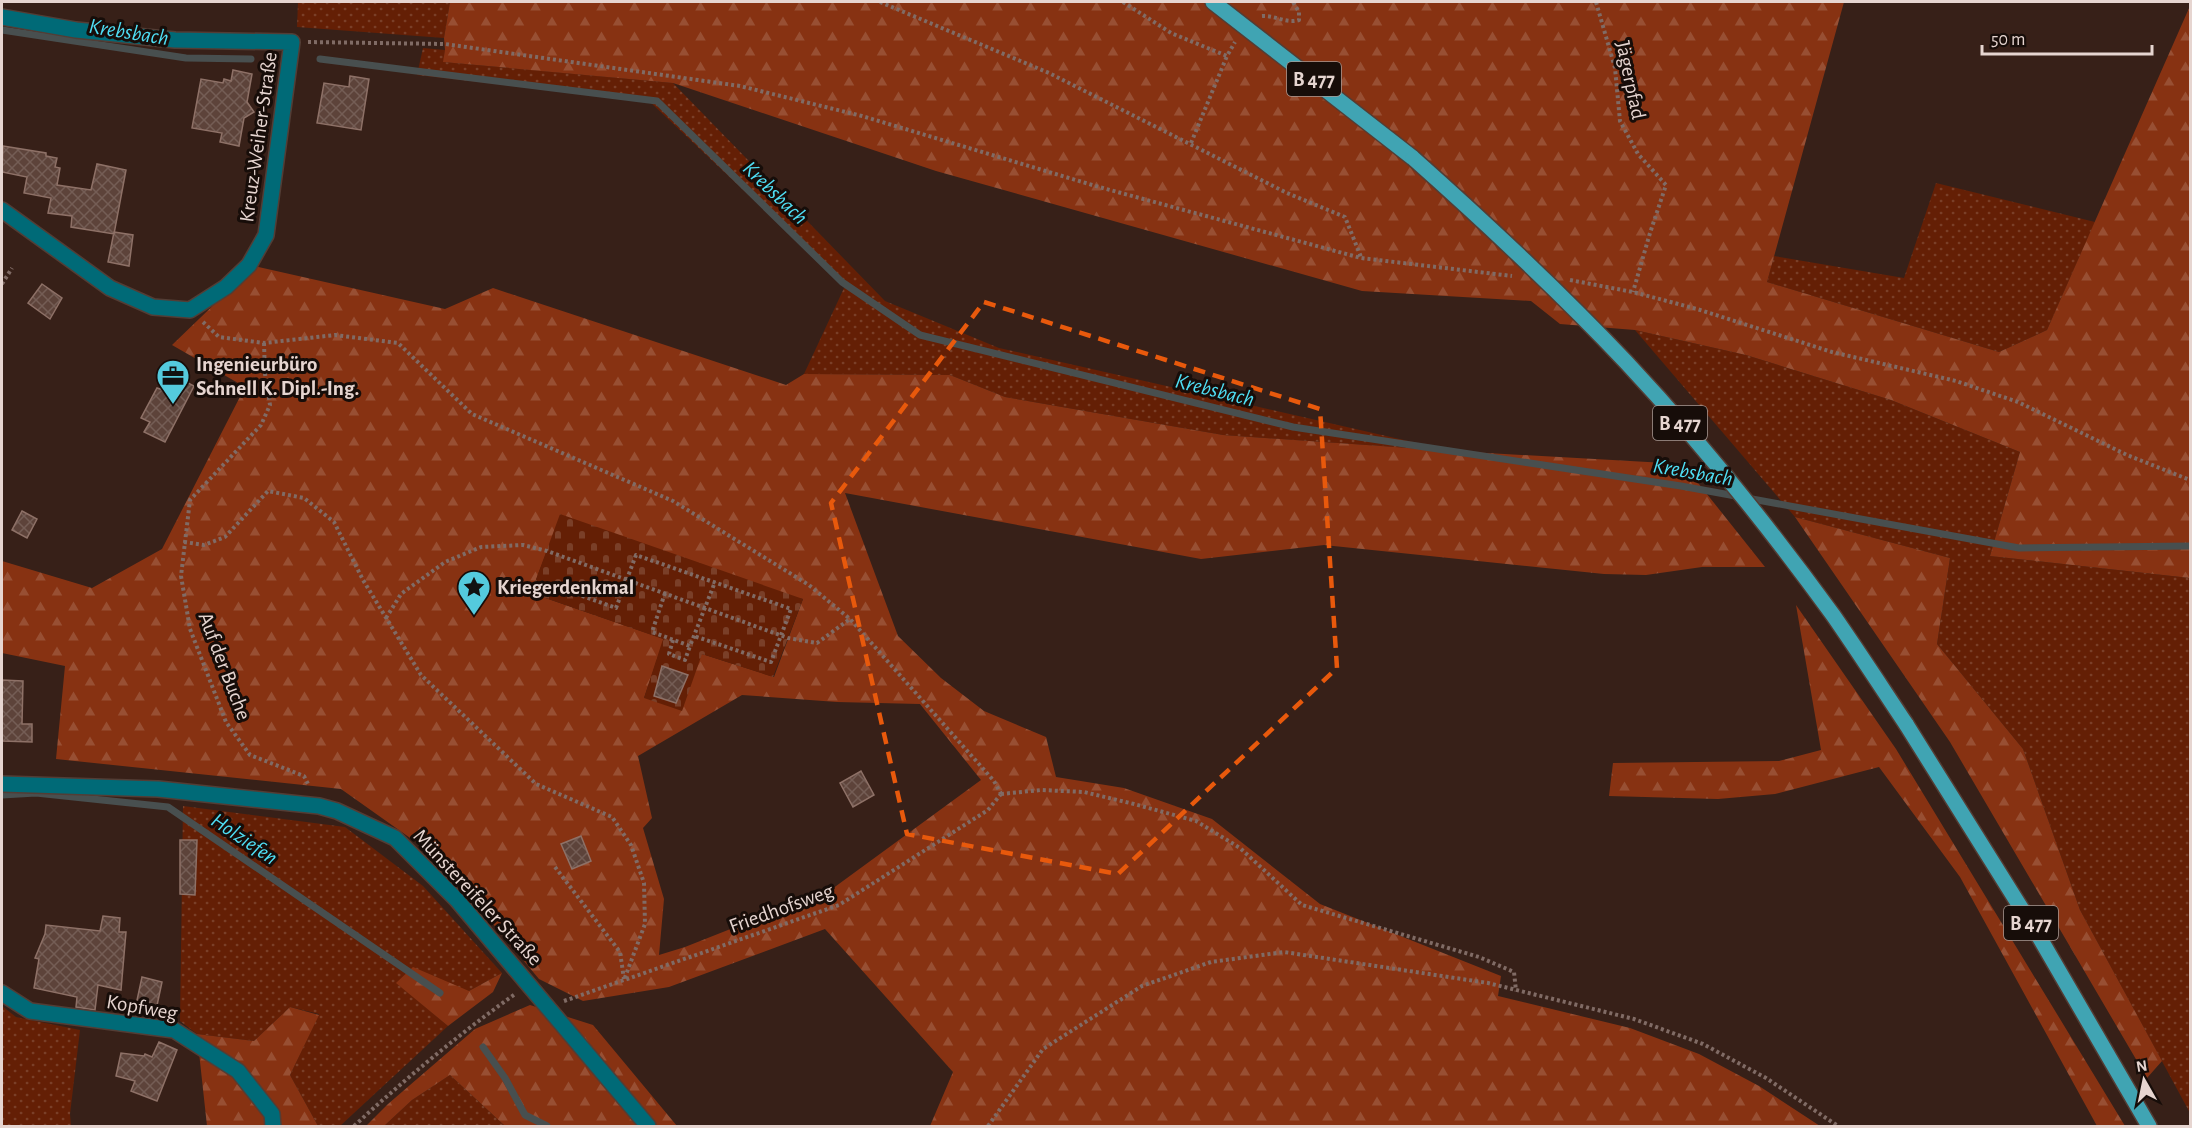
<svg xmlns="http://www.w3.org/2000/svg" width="2192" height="1128" viewBox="0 0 2192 1128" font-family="'Alegreya Sans',sans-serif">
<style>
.grass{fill:url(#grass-dots)}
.forest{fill:url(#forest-firs);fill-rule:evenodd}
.cemetery{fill:url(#cemetery-stones)}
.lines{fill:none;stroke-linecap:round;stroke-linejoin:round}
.stream{stroke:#484f4f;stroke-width:7}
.building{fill:url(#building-cross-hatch);stroke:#8e7167;stroke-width:1.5}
.street-casing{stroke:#533d35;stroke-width:18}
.primary-casing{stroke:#533d35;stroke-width:18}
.path{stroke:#806b65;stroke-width:4;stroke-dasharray:3 3;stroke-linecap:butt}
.street{stroke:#006a77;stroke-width:15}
.primary{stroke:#40a4b3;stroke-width:15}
.primary-bridge-casing{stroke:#533d35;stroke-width:18;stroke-linecap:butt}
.primary-bridge{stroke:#40a4b3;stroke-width:15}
.marked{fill:none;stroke:#e8590c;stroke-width:4.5;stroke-dasharray:12 8;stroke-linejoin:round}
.labels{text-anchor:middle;stroke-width:6;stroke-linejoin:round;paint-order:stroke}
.shield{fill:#170d09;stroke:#a89994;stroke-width:1.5}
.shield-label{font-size:20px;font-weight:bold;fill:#e6d5d0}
.street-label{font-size:21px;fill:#e6d5d0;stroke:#170d09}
.poi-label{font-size:21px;font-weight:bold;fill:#e6d5d0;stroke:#170d09;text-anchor:start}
.water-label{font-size:22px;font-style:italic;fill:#4fdef4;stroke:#170d09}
</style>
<defs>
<pattern id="grass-dots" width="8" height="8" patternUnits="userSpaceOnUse" patternTransform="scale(1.5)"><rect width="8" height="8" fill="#641f05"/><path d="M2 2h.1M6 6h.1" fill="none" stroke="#7a3f28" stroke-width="1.8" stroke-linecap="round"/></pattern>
<pattern id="forest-firs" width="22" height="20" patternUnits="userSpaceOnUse" patternTransform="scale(1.5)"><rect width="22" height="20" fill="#873212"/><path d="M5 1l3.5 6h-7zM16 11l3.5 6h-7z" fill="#984f33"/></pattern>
<pattern id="cemetery-stones" width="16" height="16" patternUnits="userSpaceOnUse" patternTransform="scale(1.5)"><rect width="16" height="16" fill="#641f05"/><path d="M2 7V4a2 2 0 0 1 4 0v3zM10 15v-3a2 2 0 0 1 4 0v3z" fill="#7a3f28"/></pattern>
<pattern id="building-cross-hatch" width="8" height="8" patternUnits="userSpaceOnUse" patternTransform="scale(1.5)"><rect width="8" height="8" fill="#5d433a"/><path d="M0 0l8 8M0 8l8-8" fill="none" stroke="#745d55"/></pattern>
</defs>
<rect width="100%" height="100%" fill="#372018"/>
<!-- grass -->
<path class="grass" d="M 298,2 L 450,2 L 444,38 L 297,27 Z
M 423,48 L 445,50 L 444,62 L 673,83 L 885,301 L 999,348 L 1452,451 L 1223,435 L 1005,397 L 950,375 L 804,374 L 845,286 L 649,101 L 417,75 Z
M 1936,183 L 2095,222 L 2047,330 L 1999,352 L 1767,282 L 1774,256 L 1904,278 Z
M 1635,330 L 1746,355 L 1891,400 L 2020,452 L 1990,556 L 2190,578 L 2190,1113 L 2080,910 L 2023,749 L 1937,644 L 1950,558 L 1795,517 Z
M 183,806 L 345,827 L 423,886 L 502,973 L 469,991 L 397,983 L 448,1026 L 340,1126 L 318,1126 L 290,1075 L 319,1014 L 290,1007 L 254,1041 L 197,1034 L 180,1021 Z
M 2,1006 L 16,1017 L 80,1030 L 70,1114 L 71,1126 L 2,1126 Z
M 450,1075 L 505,1126 L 384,1126 L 412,1100 Z"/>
<!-- forest -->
<path class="forest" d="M 450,2 L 1844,2 L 1767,282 L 1999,352 L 2047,330 L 2190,6 L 2190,578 L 1990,556 L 2020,452 L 1891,400 L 1746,355 L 1635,330 L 1560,324 L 1531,301 L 1362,291 L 936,171 L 673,83 L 443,62 L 445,50 L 444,38 Z
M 254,266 L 445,309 L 493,288 L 786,385 L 804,374 L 950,375 L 1005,397 L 1223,435 L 1452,451 L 1683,464 L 1765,567 L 1702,567 L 1646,575 L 1604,574 L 1324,545 L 1201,559 L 845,493 L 898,636 L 941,678 L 984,711 L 1046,737 L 1056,777 L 1124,788 L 1212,819 L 1320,904 L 1501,976 L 1498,996 L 1630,1028 L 1699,1054 L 1759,1086 L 1820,1126 L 930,1126 L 953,1072 L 825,929 L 669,987 L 583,1001 L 539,979 L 437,857 L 341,789 L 56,759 L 65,666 L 2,653 L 2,561 L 92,588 L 162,549 L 245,387 L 172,345 ZM 547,551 L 803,599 L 774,677 L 702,654 L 644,698 L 664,639 L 531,593 ZM 742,695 L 837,702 L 920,704 L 981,780 L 832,889 L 685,947 L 659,955 L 664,899 L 643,828 L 652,818 L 638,756 Z
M 1795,517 L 1950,558 L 1937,644 L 2023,749 L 2080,910 L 2162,1061 L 2147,1078 L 1950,742 Z
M 1796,605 L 1896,749 L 2125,1126 L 2097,1126 L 1960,877 L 1879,767 L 1775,794 L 1718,799 L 1609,796 L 1613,763 L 1779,761 L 1821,750 Z
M 413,967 L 469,991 L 502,973 L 493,992 L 448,1026 L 396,983 Z
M 530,1005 L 593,1025 L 677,1126 L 505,1126 L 450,1075 L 412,1100 L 384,1126 L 366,1126 L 388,1104 L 475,1029 Z
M 290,1007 L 319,1015 L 290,1075 L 318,1126 L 207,1126 L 197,1034 L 254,1041 Z"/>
<!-- cemetery -->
<path class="cemetery" d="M 560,514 L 803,599 L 773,677 L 702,654 L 682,711 L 644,698 L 663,639 L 531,593 Z"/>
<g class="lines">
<!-- stream -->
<path class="stream" d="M 2,30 L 186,58 L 251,59
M 320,59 L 657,101 L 842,282 L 920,335 L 1293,427 L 1681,486 L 2019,548 L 2190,546
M 2,795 L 36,793 L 168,807 L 440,993
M 483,1047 L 505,1078 L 525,1115 L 547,1126"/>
</g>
<!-- building -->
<path class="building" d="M 233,70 L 252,74 L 247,102 L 254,112 L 244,118 L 239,146 L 220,142 L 222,133 L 192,128 L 201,79 L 223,83 L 224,79 L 231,81 Z
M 350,76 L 369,79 L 361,130 L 317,123 L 324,83 L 349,87 Z
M 3,146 L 46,153 L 46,156 L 57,158 L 55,167 L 60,168 L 57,185 L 91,190 L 97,164 L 126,170 L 114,234 L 71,227 L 72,216 L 48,213 L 51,198 L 24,193 L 27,177 L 2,172 Z
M 114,232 L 133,235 L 129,266 L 108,262 Z
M 42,284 L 62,298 L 50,319 L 28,303 Z
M 169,373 L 194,386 L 165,442 L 144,432 L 150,422 L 141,418 L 157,388 L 160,389 Z
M 22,511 L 37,519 L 27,538 L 12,530 Z
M 662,666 L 688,675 L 676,703 L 654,696 Z
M 2,680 L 23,681 L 22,724 L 32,724 L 32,742 L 2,741 Z
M 861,771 L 874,795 L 853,807 L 840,783 Z
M 581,836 L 591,861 L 572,869 L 561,844 Z
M 180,840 L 197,840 L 195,895 L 180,894 Z
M 103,916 L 120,918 L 119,932 L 126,932 L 121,990 L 98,985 L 95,1010 L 76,1007 L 77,997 L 34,988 L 39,959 L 35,958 L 45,934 L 46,925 L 100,931 Z
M 142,977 L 162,982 L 156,1010 L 136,1005 Z
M 159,1042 L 177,1050 L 157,1101 L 131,1091 L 135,1081 L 116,1076 L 121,1053 L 144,1056 L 145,1054 L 152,1057 Z"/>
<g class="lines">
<defs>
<path id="street" d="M 2,17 L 76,30 L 175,40 L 292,42 L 266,235 L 249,265 L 226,287 L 190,310 L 153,307 L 110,288 L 2,210
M 2,784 L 158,789 L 319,806 L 337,811 L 395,838 L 457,900 L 648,1126
M 2,993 L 30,1011 L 174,1030 L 238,1071 L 272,1114 L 273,1126"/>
<path id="primary" d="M 1213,2 L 1413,158
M 1906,724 L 2038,935 L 2149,1126"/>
</defs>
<!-- street casing -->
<use href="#street" class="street-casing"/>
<!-- primary casing -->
<use href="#primary" class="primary-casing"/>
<!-- path -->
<path class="path" d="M 880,2 L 1049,73 L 1287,193 L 1345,217 L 1361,257
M 1123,2 L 1171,33 L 1227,56 L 1235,42
M 1596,2 L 1615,68 L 1620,121 L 1638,154 L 1666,185 L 1650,233 L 1633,292
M 1262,16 C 1275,15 1286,24 1299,20 L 1299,12 L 1293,2
M 308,42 L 445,44 L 740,86 L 862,116 L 1099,187 L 1361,258 L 1512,276
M 1191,143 L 1227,56
M 1570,280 L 1633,292 L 1697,309 L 1832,352 L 1956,381 L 2018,402 L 2127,455 L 2190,480
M 2,284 L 12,268
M 203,322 L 219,337 L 264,343 L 335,335 L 398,343 L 472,414 L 673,501 L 809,585 L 850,619 L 994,781 L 1001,794
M 264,343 L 265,374 L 270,405 L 261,425 L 190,500 L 181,576 L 190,629 L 226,722 L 250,755 L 304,776 L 309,786
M 184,542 L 204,545 L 225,537 L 268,491 L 304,498 L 334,522 L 363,580 L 421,675 L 536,784 L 612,817 L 631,845 L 644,883 L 645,924 L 624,980
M 548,584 L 616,608 L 636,555 L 791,609 L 771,662 L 694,636
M 665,593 L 652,632 L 690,646 L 715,582
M 386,618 L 401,594 L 445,562 L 481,547 L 523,545 L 547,551 L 788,638 L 817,643 L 850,619
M 673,640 L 669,654 L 685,660 L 690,646
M 1001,794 L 1041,790 L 1084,792 L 1134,804 L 1196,821 L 1240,848 L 1302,905 L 1479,957 L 1514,972 L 1516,991
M 555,867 L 620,952 L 624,979
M 564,1001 L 839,905 L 988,810 L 1001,794
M 354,1126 C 405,1079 458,1035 515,994
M 988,1126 L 1043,1049 L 1142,986 L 1211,962 L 1284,952 L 1488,983 L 1634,1019 L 1703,1044 L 1766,1078 L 1838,1126"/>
<!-- street -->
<use href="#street" class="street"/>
<!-- primary -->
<use href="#primary" class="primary"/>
<defs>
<path id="primary-bridge" d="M 1413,158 C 1486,223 1558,290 1626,362 C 1700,441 1769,527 1833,615 C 1858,651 1882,688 1906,724"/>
</defs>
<!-- primary-bridge casing -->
<use href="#primary-bridge" class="primary-bridge-casing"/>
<!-- primary-bridge -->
<use href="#primary-bridge" class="primary-bridge"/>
</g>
<!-- marked area -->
<path class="marked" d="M 984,302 L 1320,409 L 1337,668 L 1118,874 L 907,834 L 831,503 Z"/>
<!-- icons -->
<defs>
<symbol id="office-pin" viewBox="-11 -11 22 30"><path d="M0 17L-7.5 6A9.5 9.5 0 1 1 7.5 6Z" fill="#54cadd" stroke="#170d09"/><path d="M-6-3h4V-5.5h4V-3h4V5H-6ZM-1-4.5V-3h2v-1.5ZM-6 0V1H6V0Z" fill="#111"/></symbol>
<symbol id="sight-pin" viewBox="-11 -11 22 30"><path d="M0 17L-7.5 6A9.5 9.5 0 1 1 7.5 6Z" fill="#54cadd" stroke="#170d09"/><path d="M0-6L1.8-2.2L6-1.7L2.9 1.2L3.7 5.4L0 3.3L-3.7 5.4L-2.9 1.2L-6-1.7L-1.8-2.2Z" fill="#111"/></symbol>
</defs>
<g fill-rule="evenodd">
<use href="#office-pin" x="154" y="357" width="38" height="52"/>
<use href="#sight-pin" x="455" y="568" width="38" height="52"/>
</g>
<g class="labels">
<!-- shield labels -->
<g class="shield">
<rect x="1287" y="62" width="54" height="34" rx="4.5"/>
<rect x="1653" y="406" width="54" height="34" rx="4.5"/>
<rect x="2004" y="906" width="54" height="34" rx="4.5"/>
</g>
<g class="shield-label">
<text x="1314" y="86">B 477</text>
<text x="1680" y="430">B 477</text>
<text x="2031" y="930">B 477</text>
</g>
<!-- street labels -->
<g class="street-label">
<text transform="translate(1631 80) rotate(78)" y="7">Jägerpfad</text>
<text transform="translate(258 137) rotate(-82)" y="7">Kreuz-Weiher-Straße</text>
<text transform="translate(225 666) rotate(69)" y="7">Auf der Buche</text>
<text transform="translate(478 897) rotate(47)" y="7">Münstereifeler Straße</text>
<text transform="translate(781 908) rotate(-20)" y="7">Friedhofsweg</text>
<text transform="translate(142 1007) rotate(10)" y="7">Kopfweg</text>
</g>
<!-- poi labels -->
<g class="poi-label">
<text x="196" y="371">Ingenieurbüro<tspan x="196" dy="24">Schnell K. Dipl.-Ing.</tspan></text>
<text x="497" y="594">Kriegerdenkmal</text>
</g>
<!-- water labels -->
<g class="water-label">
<text transform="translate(129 31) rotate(9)" y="8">Krebsbach</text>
<text transform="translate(776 192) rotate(44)" y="8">Krebsbach</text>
<text transform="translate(1215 389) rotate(14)" y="8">Krebsbach</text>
<text transform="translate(1693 471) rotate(10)" y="8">Krebsbach</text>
<text transform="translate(245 838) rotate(34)" y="8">Holziefen</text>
</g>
</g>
<!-- border -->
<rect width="2192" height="1128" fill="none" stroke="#e6d5d0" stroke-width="6"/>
<!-- north arrow -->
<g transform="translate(2144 1080) rotate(351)" stroke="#170d09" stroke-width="4.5" paint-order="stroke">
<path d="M0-4.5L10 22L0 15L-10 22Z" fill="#e6d5d0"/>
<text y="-9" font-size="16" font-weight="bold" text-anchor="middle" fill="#e6d5d0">N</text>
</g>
<!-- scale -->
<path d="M1982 45v9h170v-9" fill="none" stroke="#e6d5d0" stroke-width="3"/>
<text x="1991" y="45" font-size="18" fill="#e6d5d0" stroke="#170d09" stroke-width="4.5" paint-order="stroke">50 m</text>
</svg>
